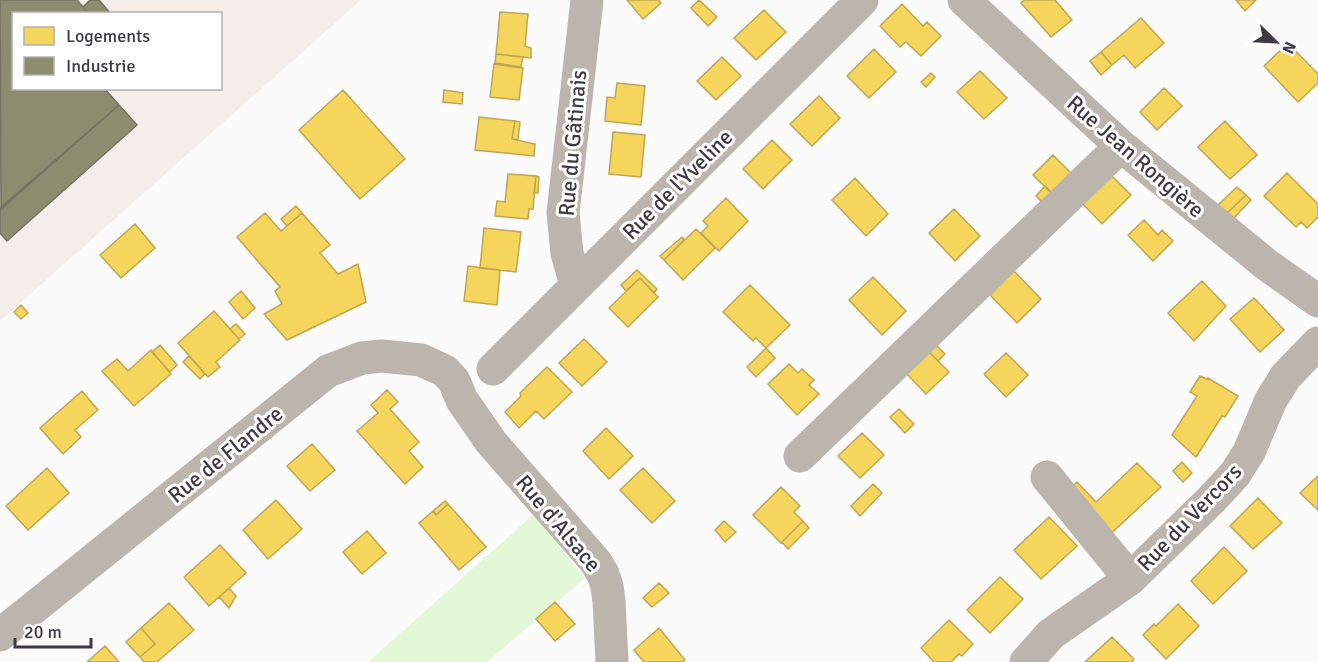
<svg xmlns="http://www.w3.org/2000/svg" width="1318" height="662" viewBox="0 0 1318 662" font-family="Signika,sans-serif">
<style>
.industrial{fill:#f4ede9;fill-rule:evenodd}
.green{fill:#e3f8d7}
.homes{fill:#f6d55c;stroke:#bfa654;stroke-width:1.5}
.industry{fill:#8c8c6e;stroke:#757361;stroke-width:1.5}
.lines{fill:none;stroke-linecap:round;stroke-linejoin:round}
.minor{stroke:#bcb5ae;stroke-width:33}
.labels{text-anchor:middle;stroke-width:6;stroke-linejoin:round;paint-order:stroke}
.street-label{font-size:22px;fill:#3e3a43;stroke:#fff}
</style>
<rect width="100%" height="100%" fill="#fbfbfb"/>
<!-- industrial -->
<path class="industrial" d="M 0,0 L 361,0 L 0,321 ZM 14,14 L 220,14 L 220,88 L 14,88 Z"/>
<!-- green -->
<path class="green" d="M 533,515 L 585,578 L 487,662 L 368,662 Z"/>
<!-- homes -->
<path class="homes" d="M 627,0 L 659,0 L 661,3 L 643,19 Z
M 699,0 L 717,17 L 708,26 L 691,8 Z
M 1024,0 L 1055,0 L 1072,20 L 1051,37 L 1021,3 Z
M 1236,0 L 1256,0 L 1245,11 Z
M 902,4 L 923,26 L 927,22 L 941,36 L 921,56 L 906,42 L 900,47 L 880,26 Z
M 764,10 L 786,32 L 756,60 L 734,38 Z
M 500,12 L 528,14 L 525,46 L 531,48 L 531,58 L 496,54 Z
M 1141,18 L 1164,43 L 1135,68 L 1124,55 L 1112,65 L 1101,52 Z
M 1288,43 L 1318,74 L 1318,83 L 1298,102 L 1264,66 Z
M 874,49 L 896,72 L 869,98 L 847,76 Z
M 1101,52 L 1112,65 L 1101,75 L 1090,61 Z
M 496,54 L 523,57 L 521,67 L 495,63 Z
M 722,57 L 741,76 L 716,100 L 697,81 Z
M 494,64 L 523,68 L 519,100 L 490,97 Z
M 980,71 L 1007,98 L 984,119 L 957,92 Z
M 931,73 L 935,77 L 926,87 L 921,82 Z
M 617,83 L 645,86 L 641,125 L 605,121 L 607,97 L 615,98 Z
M 1164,88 L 1182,106 L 1157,130 L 1140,112 Z
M 343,90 L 405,159 L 360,199 L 299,130 Z
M 444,90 L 463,93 L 462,104 L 443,102 Z
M 819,96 L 840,118 L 812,146 L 790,124 Z
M 479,117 L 515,121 L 512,139 L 535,144 L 534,156 L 475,150 Z
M 515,121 L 520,122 L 518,140 L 512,139 Z
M 1225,121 L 1257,155 L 1230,179 L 1198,147 Z
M 613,132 L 645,135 L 641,177 L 609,174 Z
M 772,140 L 792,160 L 763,189 L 743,169 Z
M 1053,155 L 1073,175 L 1053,195 L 1033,175 Z
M 1109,173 L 1131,195 L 1102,224 L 1080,201 Z
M 1287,173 L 1318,204 L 1318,217 L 1307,228 L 1301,222 L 1296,227 L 1264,196 Z
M 508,174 L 536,176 L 533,209 L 529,209 L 528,219 L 495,216 L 497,201 L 505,202 Z
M 536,176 L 539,177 L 538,193 L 534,193 Z
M 855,178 L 888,214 L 866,236 L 832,200 Z
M 1045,186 L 1057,198 L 1041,201 L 1036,196 Z
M 1237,187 L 1246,195 L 1226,214 L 1217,206 Z
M 1246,195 L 1251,200 L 1232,220 L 1226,214 Z
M 726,198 L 748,221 L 719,251 L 701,233 L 708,226 L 703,221 Z
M 296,206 L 302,213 L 287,226 L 281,219 Z
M 954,209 L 980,236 L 955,261 L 929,233 Z
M 265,213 L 281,231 L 302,213 L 330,245 L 320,253 L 338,274 L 358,264 L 366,302 L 287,340 L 264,314 L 282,304 L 275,291 L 280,287 L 237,237 Z
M 1144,220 L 1158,235 L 1162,230 L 1173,241 L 1153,261 L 1128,235 Z
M 135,224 L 155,248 L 121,278 L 100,255 Z
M 484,228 L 521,232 L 516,272 L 480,268 Z
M 696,229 L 715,248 L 683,280 L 664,260 Z
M 682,237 L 684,240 L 664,260 L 660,256 Z
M 468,266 L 500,270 L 497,305 L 464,301 Z
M 637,270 L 657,289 L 654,293 L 640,278 L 626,291 L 621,285 Z
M 1014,271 L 1041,299 L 1017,323 L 990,295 Z
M 873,277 L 906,311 L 882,335 L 849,300 Z
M 640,278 L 658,297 L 628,327 L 609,308 Z
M 1202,281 L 1226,306 L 1194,341 L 1168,313 Z
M 750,285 L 790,325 L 766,348 L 756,338 L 753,341 L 723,312 Z
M 241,291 L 255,308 L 243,319 L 229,302 Z
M 1254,298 L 1284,330 L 1260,352 L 1230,319 Z
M 21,305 L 28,313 L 21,319 L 14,312 Z
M 214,311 L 240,340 L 216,362 L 220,367 L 208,377 L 178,343 Z
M 236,324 L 245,334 L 239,339 L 230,329 Z
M 584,339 L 607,362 L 582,386 L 559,363 Z
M 933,342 L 945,354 L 938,361 L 926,349 Z
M 160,345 L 177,365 L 170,372 L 152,352 Z
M 766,348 L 775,358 L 756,377 L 747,367 Z
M 926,349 L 949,372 L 926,394 L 904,371 Z
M 151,350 L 171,374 L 134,406 L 102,371 L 117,359 L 128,371 Z
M 1006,353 L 1028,375 L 1006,397 L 984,374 Z
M 189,356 L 205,374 L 200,379 L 183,362 Z
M 789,364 L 798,373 L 802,369 L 814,380 L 809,385 L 819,394 L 797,415 L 768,384 Z
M 547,367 L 572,392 L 544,419 L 536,411 L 519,428 L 505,412 L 521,396 L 520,393 Z
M 1200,376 L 1207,379 L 1208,378 L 1238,396 L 1225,417 L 1222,416 L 1196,457 L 1172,435 L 1197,396 L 1190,392 Z
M 387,390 L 398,402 L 390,409 L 419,442 L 409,451 L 423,467 L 405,484 L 357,431 L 378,413 L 371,405 Z
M 82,391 L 98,410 L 75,430 L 81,437 L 63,454 L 40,428 Z
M 899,409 L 914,424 L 905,433 L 890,417 Z
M 606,428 L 633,456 L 609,479 L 583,451 Z
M 862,433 L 884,455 L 860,478 L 838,456 Z
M 312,444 L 335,470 L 310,491 L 287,466 Z
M 1182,462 L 1192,473 L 1183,482 L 1173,471 Z
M 1137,463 L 1161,487 L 1104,540 L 1066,492 L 1077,482 L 1096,502 Z
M 47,468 L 69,493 L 28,530 L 6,506 Z
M 643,468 L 675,501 L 652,523 L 620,490 Z
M 1318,476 L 1318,510 L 1300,493 Z
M 873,484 L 882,493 L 860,516 L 851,506 Z
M 781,487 L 800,506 L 794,512 L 803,521 L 781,543 L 753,515 Z
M 1258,498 L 1282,523 L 1253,549 L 1230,526 Z
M 276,500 L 302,529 L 268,559 L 243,530 Z
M 445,501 L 448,504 L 436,515 L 433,511 Z
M 448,504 L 486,547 L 459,570 L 419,523 L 433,511 L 436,515 Z
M 1049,517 L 1077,546 L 1041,579 L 1014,550 Z
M 724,521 L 736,532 L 725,542 L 715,530 Z
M 803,521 L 809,528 L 788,549 L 782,542 Z
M 367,531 L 386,553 L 362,574 L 343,552 Z
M 220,545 L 246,573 L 209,606 L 184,577 Z
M 1224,547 L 1247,571 L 1213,604 L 1191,581 Z
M 1000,577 L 1023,599 L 990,633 L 967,610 Z
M 659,583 L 669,593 L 652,607 L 643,598 Z
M 229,588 L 236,596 L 229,608 L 219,597 Z
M 555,602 L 575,624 L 555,641 L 536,619 Z
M 169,603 L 194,630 L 157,662 L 144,662 L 140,657 L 155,644 L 141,628 Z
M 1178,604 L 1199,626 L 1166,659 L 1143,635 L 1154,624 L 1156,626 Z
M 949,620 L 973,644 L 962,656 L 959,654 L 951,662 L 934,662 L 921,648 Z
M 141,628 L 155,644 L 140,657 L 126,642 Z
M 659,628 L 685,660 L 682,662 L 644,662 L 634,650 Z
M 1112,637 L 1134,659 L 1132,662 L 1085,662 Z
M 105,646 L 119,662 L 87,662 Z"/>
<!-- industry -->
<path class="industry" d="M 0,0 L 77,0 L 89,14 L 14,14 L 14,88 L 104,88 L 119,105 L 1,209 Z
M 90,0 L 99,0 L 111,14 L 89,14 L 83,7 Z
M 119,105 L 137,125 L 7,241 L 0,233 L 0,208 Z"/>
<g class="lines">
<!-- minor -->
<path class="minor" d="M 964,0 L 1121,146 L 1267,265 L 1318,301
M 576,285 L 567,253 L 563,213 L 587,0
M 493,369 L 862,0
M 800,456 L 1121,146
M 1047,477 L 1130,579
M 0,635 L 328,371 L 362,358 L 382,356 L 421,360 L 445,371 L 454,381 L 462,400 L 491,442 L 595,561 L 603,574 L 607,586 L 609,601 L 612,662
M 1026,662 L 1051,634 L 1130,579 L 1212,499 L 1235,474 L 1249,452 L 1271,400 L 1286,376 L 1318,343"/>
</g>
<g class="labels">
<!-- street labels -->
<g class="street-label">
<text transform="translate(572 143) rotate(-85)" y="8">Rue du Gâtinais</text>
<text transform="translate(1136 156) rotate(41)" y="8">Rue Jean Rongière</text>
<text transform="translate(677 184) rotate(-45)" y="8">Rue de l'Yveline</text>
<text transform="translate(225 454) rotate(-39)" y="8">Rue de Flandre</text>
<text transform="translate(1189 517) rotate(-46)" y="8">Rue du Vercors</text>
<text transform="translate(559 523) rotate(50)" y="8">Rue d'Alsace</text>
</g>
</g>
<!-- legend -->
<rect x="12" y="12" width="210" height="78" fill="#ffffff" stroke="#b2b0b4" stroke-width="1.5"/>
<rect x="24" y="27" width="30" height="18" fill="#f6d55c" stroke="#b2b0b4" stroke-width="1.5"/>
<text x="66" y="42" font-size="18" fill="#3e3a43">Logements</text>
<rect x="24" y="57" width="30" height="18" fill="#8c8c6e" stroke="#b2b0b4" stroke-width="1.5"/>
<text x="66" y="72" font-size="18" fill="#3e3a43">Industrie</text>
<!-- north arrow -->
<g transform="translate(1276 42) rotate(114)" stroke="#ffffff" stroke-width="4.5" paint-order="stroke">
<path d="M0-4.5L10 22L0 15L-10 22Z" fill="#3e3a43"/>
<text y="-9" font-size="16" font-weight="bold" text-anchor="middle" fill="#3e3a43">N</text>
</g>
<!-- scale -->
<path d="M15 638v9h76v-9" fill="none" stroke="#3e3a43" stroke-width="3"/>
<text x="24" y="638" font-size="18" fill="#3e3a43" stroke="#ffffff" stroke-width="4.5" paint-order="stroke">20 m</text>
</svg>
